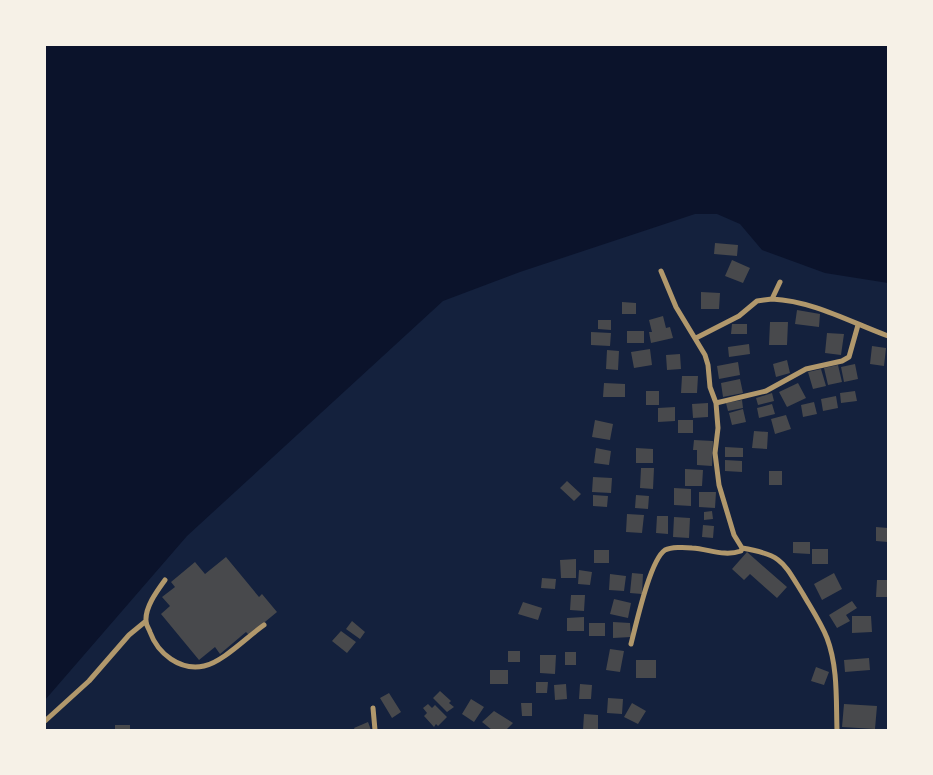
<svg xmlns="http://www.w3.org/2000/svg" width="933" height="775" viewBox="0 0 933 775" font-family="Overpass,sans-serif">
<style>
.water{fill:#0b132b}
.building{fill:#48494c}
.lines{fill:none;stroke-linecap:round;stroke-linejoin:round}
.minor{stroke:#b1986c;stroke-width:5}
</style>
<rect width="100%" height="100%" fill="#14213d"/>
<!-- water -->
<path class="water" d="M 45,45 L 888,45 L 888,283 L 825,273 L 762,250 L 740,224 L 717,214 L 695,214 L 520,272 L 443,301 L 187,536 L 45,700 Z"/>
<!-- building -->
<path class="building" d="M 715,243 L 738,245 L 737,256 L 714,254 Z
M 732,260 L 750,268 L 743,283 L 725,276 Z
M 701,292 L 720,293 L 719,309 L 701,309 Z
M 622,302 L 636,303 L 636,314 L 622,314 Z
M 797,310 L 820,314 L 819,327 L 795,324 Z
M 663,316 L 666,328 L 670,327 L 673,338 L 651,343 L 649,332 L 652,332 L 649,320 Z
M 598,320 L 611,320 L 611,330 L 598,329 Z
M 770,322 L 788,322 L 787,345 L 769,345 Z
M 732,324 L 747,324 L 747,334 L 731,334 Z
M 627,331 L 644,331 L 644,343 L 627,343 Z
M 591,332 L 611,333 L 610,346 L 591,345 Z
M 827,333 L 844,334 L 841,355 L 825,353 Z
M 749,344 L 750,354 L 729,357 L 728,347 Z
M 872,346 L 886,348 L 884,366 L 870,364 Z
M 650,349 L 652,365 L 634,368 L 631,352 Z
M 607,350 L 619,351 L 618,370 L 606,369 Z
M 680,354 L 681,369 L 667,370 L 666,355 Z
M 787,360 L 790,373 L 776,377 L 773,364 Z
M 738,362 L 740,375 L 719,379 L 717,366 Z
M 855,364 L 858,379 L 844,382 L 841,367 Z
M 838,365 L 842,382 L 828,385 L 824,368 Z
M 821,369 L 826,386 L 813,389 L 808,372 Z
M 682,376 L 698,376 L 697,393 L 681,393 Z
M 740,379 L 743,393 L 723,397 L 721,383 Z
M 604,383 L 625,384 L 625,397 L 603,397 Z
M 798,383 L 806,398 L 787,407 L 779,392 Z
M 646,391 L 659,391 L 659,405 L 646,405 Z
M 855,391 L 857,401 L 841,403 L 840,393 Z
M 772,393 L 774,401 L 758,405 L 756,398 Z
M 836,396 L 838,408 L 823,411 L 821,399 Z
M 742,400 L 743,408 L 728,411 L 726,403 Z
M 814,402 L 817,414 L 803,417 L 801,405 Z
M 708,403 L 708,417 L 693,418 L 692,404 Z
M 772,404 L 775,414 L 759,418 L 757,408 Z
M 675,407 L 675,421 L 658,422 L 658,408 Z
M 743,409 L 746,422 L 732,425 L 729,413 Z
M 786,415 L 791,429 L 775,434 L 771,419 Z
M 595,420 L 613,424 L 610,440 L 592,437 Z
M 678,420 L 693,420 L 693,433 L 678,433 Z
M 754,431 L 768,432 L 767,449 L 752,448 Z
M 694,440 L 713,441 L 712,466 L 697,465 L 697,450 L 693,450 Z
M 725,447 L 743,448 L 743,457 L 725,457 Z
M 596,448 L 611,451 L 609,465 L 594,463 Z
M 636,448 L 653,449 L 653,463 L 636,463 Z
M 725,460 L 742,461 L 742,472 L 725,471 Z
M 641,468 L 654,468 L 653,489 L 640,488 Z
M 685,469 L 703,470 L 702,486 L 685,486 Z
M 769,471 L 782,471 L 782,485 L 769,485 Z
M 593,477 L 612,478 L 611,493 L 592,492 Z
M 567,481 L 581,494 L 574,501 L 560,488 Z
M 674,488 L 691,489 L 691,506 L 674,505 Z
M 699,492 L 716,492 L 715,508 L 699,507 Z
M 593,495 L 608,496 L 607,507 L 593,506 Z
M 636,495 L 649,496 L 648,509 L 635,508 Z
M 712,511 L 713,519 L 704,520 L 704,512 Z
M 627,514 L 644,515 L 642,533 L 626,532 Z
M 657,516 L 668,516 L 668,534 L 656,533 Z
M 674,517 L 690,518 L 689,538 L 673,537 Z
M 703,525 L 714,526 L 713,538 L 702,537 Z
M 876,527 L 888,528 L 888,542 L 876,541 Z
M 793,542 L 810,542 L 810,554 L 793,553 Z
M 812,549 L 828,549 L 828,564 L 812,564 Z
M 594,550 L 609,550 L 609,563 L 594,563 Z
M 747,552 L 787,587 L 777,598 L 750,574 L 744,580 L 732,569 Z
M 226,557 L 259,597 L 262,594 L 277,612 L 249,635 L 246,632 L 220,654 L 215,647 L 199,660 L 161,614 L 170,606 L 162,597 L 175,587 L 171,582 L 195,562 L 205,574 Z
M 576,559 L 576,578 L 561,578 L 560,560 Z
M 579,570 L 592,572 L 590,585 L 578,584 Z
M 632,573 L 643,574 L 642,594 L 630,593 Z
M 834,573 L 842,589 L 822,600 L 814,584 Z
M 610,574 L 626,576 L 624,591 L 609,590 Z
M 542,578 L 556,579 L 555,589 L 541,588 Z
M 877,580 L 888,580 L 887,597 L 876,597 Z
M 571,595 L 585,595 L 584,611 L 570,610 Z
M 614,599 L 631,603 L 628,618 L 610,614 Z
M 852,601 L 857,608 L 846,615 L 850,621 L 837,628 L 829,615 Z
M 523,602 L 542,608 L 538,620 L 518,614 Z
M 852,616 L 871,616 L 872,632 L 852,633 Z
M 584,617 L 584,631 L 567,631 L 567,618 Z
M 352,621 L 365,632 L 360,639 L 346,629 Z
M 613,622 L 630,623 L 631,637 L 613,638 Z
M 589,623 L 605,623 L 605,636 L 589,636 Z
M 341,631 L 356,642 L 347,653 L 332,641 Z
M 610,649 L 624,651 L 620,672 L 606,670 Z
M 508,651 L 520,651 L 520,662 L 508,662 Z
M 565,652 L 576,652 L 576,665 L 565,665 Z
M 540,655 L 556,655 L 555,674 L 540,673 Z
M 869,658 L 870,670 L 845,672 L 844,660 Z
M 636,660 L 656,660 L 656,678 L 636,678 Z
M 816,667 L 829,672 L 824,685 L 811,681 Z
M 490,670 L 508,670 L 508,684 L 490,684 Z
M 536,682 L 548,682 L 547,693 L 536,693 Z
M 566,684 L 567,699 L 555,700 L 554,685 Z
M 580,684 L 592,685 L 591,699 L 579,699 Z
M 440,691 L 451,701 L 449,703 L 454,707 L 447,712 L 433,698 Z
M 389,693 L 401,712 L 392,718 L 380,698 Z
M 608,698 L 623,699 L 622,714 L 607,713 Z
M 471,699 L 484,707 L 474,722 L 462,714 Z
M 521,703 L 532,703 L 532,716 L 522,716 Z
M 632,703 L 646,711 L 638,724 L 624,717 Z
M 428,704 L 432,708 L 435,705 L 447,717 L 438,726 L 436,724 L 434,727 L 424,716 L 427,713 L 423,708 Z
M 844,704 L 877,706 L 875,729 L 842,727 Z
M 494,711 L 513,723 L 506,730 L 492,730 L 482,722 Z
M 584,714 L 598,715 L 598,730 L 583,730 Z
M 368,722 L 371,730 L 355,730 L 354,728 Z
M 115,725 L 130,725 L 130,730 L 115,730 Z"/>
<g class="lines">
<!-- minor -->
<path class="minor" d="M 661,271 L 676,307 L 705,355 L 708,365 L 710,387 L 716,403 L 718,428 L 715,453 L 719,485 L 734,535 L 742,548 C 783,555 783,562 803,594 C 811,608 821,623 827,638 C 838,667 836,700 837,730
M 772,299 C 813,301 850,322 888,336
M 696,338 L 739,316 L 757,301 L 772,299 L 780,282
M 716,403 L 766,391 L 806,369 L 842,361 L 849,357 L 858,325
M 165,580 C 157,591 145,607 146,621 C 146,625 149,629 150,632 C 158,654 180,671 204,666 C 223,662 248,636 264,625
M 631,644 C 636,625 650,560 665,550 C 671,547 684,547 692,548 C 709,549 724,557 741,551 L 742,548
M 373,708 L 375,730
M 45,721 L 89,681 L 129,635 L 146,621"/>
</g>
<!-- border -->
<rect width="933" height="775" fill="none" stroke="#f6f1e7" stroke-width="92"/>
</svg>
